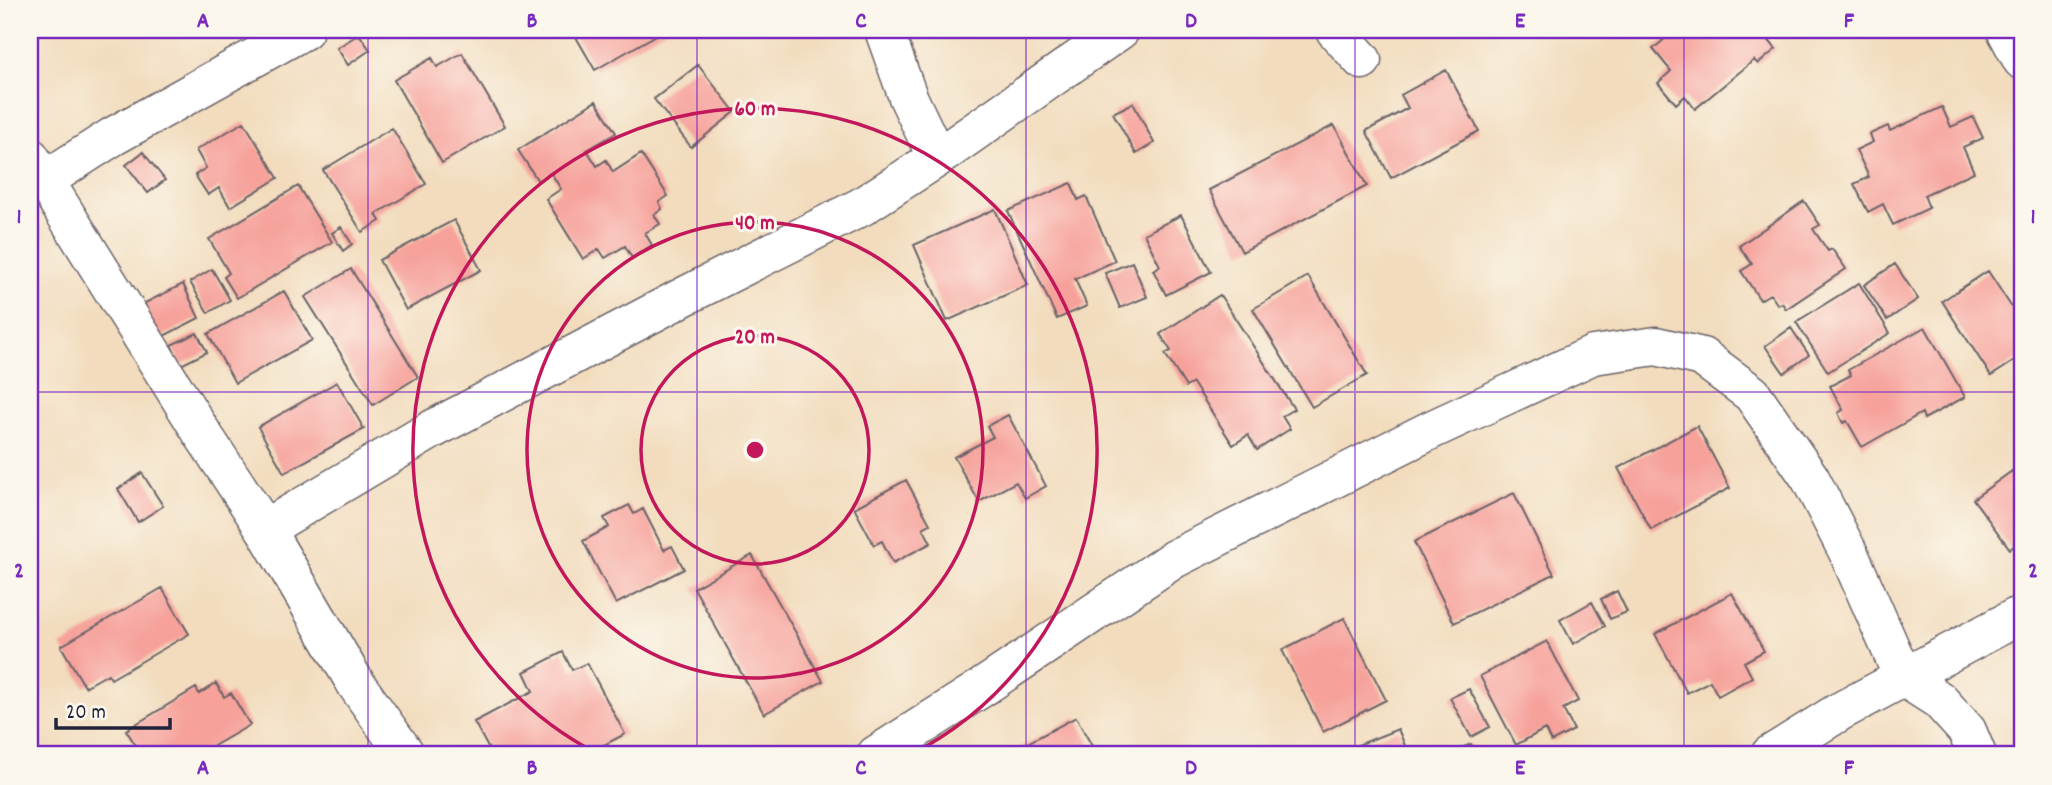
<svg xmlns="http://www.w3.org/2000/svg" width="2052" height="785" viewBox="0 0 2052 785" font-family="Dekko,sans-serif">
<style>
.building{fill:#f6a29b}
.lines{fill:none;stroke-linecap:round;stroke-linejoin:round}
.street-casing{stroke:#6b6368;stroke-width:41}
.street{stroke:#fff;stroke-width:38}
.grid{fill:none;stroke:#7b2cbf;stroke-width:2;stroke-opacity:0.55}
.ring{fill:none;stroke:#c2185b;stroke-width:3.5}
.centre{fill:#c2185b;stroke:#fbf7ec;stroke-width:3.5}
.ring-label{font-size:21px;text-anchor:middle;font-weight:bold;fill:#c2185b;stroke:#fbf7ec;stroke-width:6;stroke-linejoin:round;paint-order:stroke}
.neatline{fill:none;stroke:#7b2cbf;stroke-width:2.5}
.grid-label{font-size:23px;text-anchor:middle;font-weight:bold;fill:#7b2cbf}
</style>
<rect width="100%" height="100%" fill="#fbf7ec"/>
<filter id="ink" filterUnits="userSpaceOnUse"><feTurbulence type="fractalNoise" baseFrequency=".0143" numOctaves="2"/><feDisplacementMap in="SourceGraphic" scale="14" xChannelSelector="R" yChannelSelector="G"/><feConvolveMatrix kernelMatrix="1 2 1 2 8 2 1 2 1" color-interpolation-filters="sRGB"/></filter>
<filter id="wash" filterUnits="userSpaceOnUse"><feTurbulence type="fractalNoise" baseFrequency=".00686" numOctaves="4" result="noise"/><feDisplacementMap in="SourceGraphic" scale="28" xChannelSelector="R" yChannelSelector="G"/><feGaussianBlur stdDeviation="1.57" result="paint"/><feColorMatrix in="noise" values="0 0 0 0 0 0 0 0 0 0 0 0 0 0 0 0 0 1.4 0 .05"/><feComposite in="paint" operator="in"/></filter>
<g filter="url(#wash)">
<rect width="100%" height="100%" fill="#f2dcbd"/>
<g id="blocks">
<!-- building -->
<path class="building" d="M 572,30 L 665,30 L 595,70 Z
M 1675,30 L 1760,30 L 1776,49 L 1758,64 L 1754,60 L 1695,109 L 1685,96 L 1676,104 L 1658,83 L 1671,71 L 1653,49 Z
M 359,34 L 370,50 L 348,65 L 337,48 Z
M 462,53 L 505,126 L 442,163 L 394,80 L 432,58 L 437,67 Z
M 698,65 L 735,112 L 691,147 L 654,99 Z
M 1446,70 L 1479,131 L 1391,178 L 1366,131 L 1408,108 L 1401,95 Z
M 596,101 L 616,133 L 587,150 L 597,166 L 606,160 L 613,172 L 641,154 L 668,196 L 659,202 L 662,209 L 654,215 L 660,224 L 645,233 L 652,245 L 632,258 L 625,246 L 605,258 L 599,249 L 583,259 L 546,199 L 561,189 L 551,173 L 538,181 L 518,150 Z
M 1133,103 L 1154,143 L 1136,154 L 1113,113 Z
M 1942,107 L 1951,127 L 1973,117 L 1983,138 L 1963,147 L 1974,172 L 1924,195 L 1929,208 L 1893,225 L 1883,204 L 1868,212 L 1854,184 L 1869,177 L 1856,150 L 1873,142 L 1870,134 L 1888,126 L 1890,131 Z
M 244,122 L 278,178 L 230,207 L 219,188 L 208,195 L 195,175 L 206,168 L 196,150 Z
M 1334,125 L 1367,186 L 1242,252 L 1209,190 Z
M 392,128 L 426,184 L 376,214 L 380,221 L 362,232 L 323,170 Z
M 143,152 L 165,180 L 148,193 L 126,165 Z
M 1071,183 L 1078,200 L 1086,196 L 1115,261 L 1075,279 L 1087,306 L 1057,319 L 1008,211 Z
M 298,186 L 332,242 L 237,298 L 224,277 L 229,273 L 209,239 Z
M 1804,201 L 1820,225 L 1813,229 L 1828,251 L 1832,249 L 1846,269 L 1786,309 L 1782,303 L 1778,305 L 1770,294 L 1760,300 L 1741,271 L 1752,264 L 1739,246 Z
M 995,209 L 1028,285 L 947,321 L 914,245 Z
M 1181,215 L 1211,272 L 1166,295 L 1153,270 L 1160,266 L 1144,234 Z
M 454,220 L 481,270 L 406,310 L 379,260 Z
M 341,227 L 352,244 L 343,251 L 332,233 Z
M 1132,262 L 1147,297 L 1120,308 L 1105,273 Z
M 1895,264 L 1918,299 L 1887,320 L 1864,285 Z
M 212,269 L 230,300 L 208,313 L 190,282 Z
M 351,269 L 418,377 L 373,405 L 305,297 Z
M 1988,271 L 2022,323 L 2022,356 L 1991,376 L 1942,301 Z
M 1308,276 L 1367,375 L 1312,407 L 1253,309 Z
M 1859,283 L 1890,333 L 1828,372 L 1796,322 Z
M 183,284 L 199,318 L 156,340 L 139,306 Z
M 284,291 L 312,340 L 235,383 L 208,334 Z
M 1220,295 L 1294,409 L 1282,416 L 1290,429 L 1257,450 L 1248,435 L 1233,445 L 1193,383 L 1186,387 L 1165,354 L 1171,351 L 1160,334 Z
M 1925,327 L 1965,397 L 1924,419 L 1922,413 L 1862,447 L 1847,421 L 1843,423 L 1838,413 L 1843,410 L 1830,386 L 1851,375 L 1848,370 Z
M 1791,328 L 1809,355 L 1784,373 L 1765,346 Z
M 197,333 L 207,352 L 181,365 L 171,345 Z
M 337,382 L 364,429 L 284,473 L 258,427 Z
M 1008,415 L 1046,486 L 1025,498 L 1016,482 L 979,502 L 954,457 L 993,437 L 987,426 Z
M 1697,426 L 1730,488 L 1651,530 L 1618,468 Z
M 2012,471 L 2022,485 L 2022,540 L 2010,549 L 1973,499 Z
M 142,473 L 163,506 L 138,522 L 118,489 Z
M 906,480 L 930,524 L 923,528 L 931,543 L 893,563 L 882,541 L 874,545 L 854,508 Z
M 1514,493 L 1554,574 L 1454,623 L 1414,542 Z
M 629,505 L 634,514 L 643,509 L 664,550 L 672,546 L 684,569 L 616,604 L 583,541 L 609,527 L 604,518 Z
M 752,555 L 823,681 L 764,714 L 694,588 Z
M 162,588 L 189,634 L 111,679 L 108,674 L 85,687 L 61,646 Z
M 1617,591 L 1627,612 L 1610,619 L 1601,599 Z
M 1732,593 L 1764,651 L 1744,662 L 1752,677 L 1718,696 L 1710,681 L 1687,693 L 1655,634 Z
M 1592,602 L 1605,626 L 1573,644 L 1560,620 Z
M 1344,618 L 1386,700 L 1323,732 L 1282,650 Z
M 1547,641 L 1578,701 L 1563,709 L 1574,730 L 1551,742 L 1545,729 L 1516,745 L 1480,676 Z
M 563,652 L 572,670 L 587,663 L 625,734 L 585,755 L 492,755 L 474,722 L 533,691 L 524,672 Z
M 216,683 L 224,697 L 231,693 L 250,725 L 198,755 L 142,755 L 126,730 L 196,688 L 199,694 Z
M 1469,689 L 1490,727 L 1471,737 L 1450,698 Z
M 1076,717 L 1097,755 L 1005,755 Z
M 1398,729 L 1409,755 L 1333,755 Z
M 1471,744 L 1476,755 L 1444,755 Z"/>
</g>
</g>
<g filter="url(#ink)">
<use href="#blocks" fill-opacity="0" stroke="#6b6368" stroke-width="2"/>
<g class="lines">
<defs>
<path id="street" d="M 884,30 L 908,97 L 937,158
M 1335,30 L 1362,60
M 2006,30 L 2022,60
M 30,157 L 200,430 L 265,529 L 356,684 L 406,755
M 45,180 L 112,137 L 304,30
M 265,529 L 433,429 L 683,297 L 861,207 L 937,158 L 1120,30
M 876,755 L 980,689 L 1174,559 L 1433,429 L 1593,355 L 1656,346 L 1702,357 L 1752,394 L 1810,478 L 1849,554 L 1903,677 L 1939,700 L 1967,731 L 1977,755
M 1770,755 L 1839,712 L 2022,614"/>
</defs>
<!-- street casing -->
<use href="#street" class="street-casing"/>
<!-- street -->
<use href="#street" class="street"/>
</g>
</g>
<!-- grid -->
<path class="grid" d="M 368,30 L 368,755M 697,30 L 697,755M 1026,30 L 1026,755M 1355,30 L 1355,755M 1684,30 L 1684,755M 30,392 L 2022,392"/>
<!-- distance rings -->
<g class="ring">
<circle cx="755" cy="450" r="114"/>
<circle cx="755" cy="450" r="228"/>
<path d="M600 755A342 342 0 1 1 910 755"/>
</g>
<circle cx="755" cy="450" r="10" class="centre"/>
<g class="ring-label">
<text x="755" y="115">60 m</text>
<text x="755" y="229">40 m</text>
<text x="755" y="343">20 m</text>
</g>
<!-- margin -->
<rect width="2052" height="785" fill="none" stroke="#fbf7ec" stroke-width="77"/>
<!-- scale -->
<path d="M56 718v10h114v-10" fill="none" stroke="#22223b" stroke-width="3.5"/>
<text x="66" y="718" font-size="21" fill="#22223b" stroke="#fbf7ec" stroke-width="5" paint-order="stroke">20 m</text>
<rect x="38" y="38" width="1976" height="708" class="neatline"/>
<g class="grid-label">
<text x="203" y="27">A</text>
<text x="532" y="27">B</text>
<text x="861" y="27">C</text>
<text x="1191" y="27">D</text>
<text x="1520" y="27">E</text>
<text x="1849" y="27">F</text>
<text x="19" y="223">1</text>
<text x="2033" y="223">1</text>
<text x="19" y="577">2</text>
<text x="2033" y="577">2</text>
<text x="203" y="774">A</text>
<text x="532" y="774">B</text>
<text x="861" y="774">C</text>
<text x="1191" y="774">D</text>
<text x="1520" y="774">E</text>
<text x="1849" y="774">F</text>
</g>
</svg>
